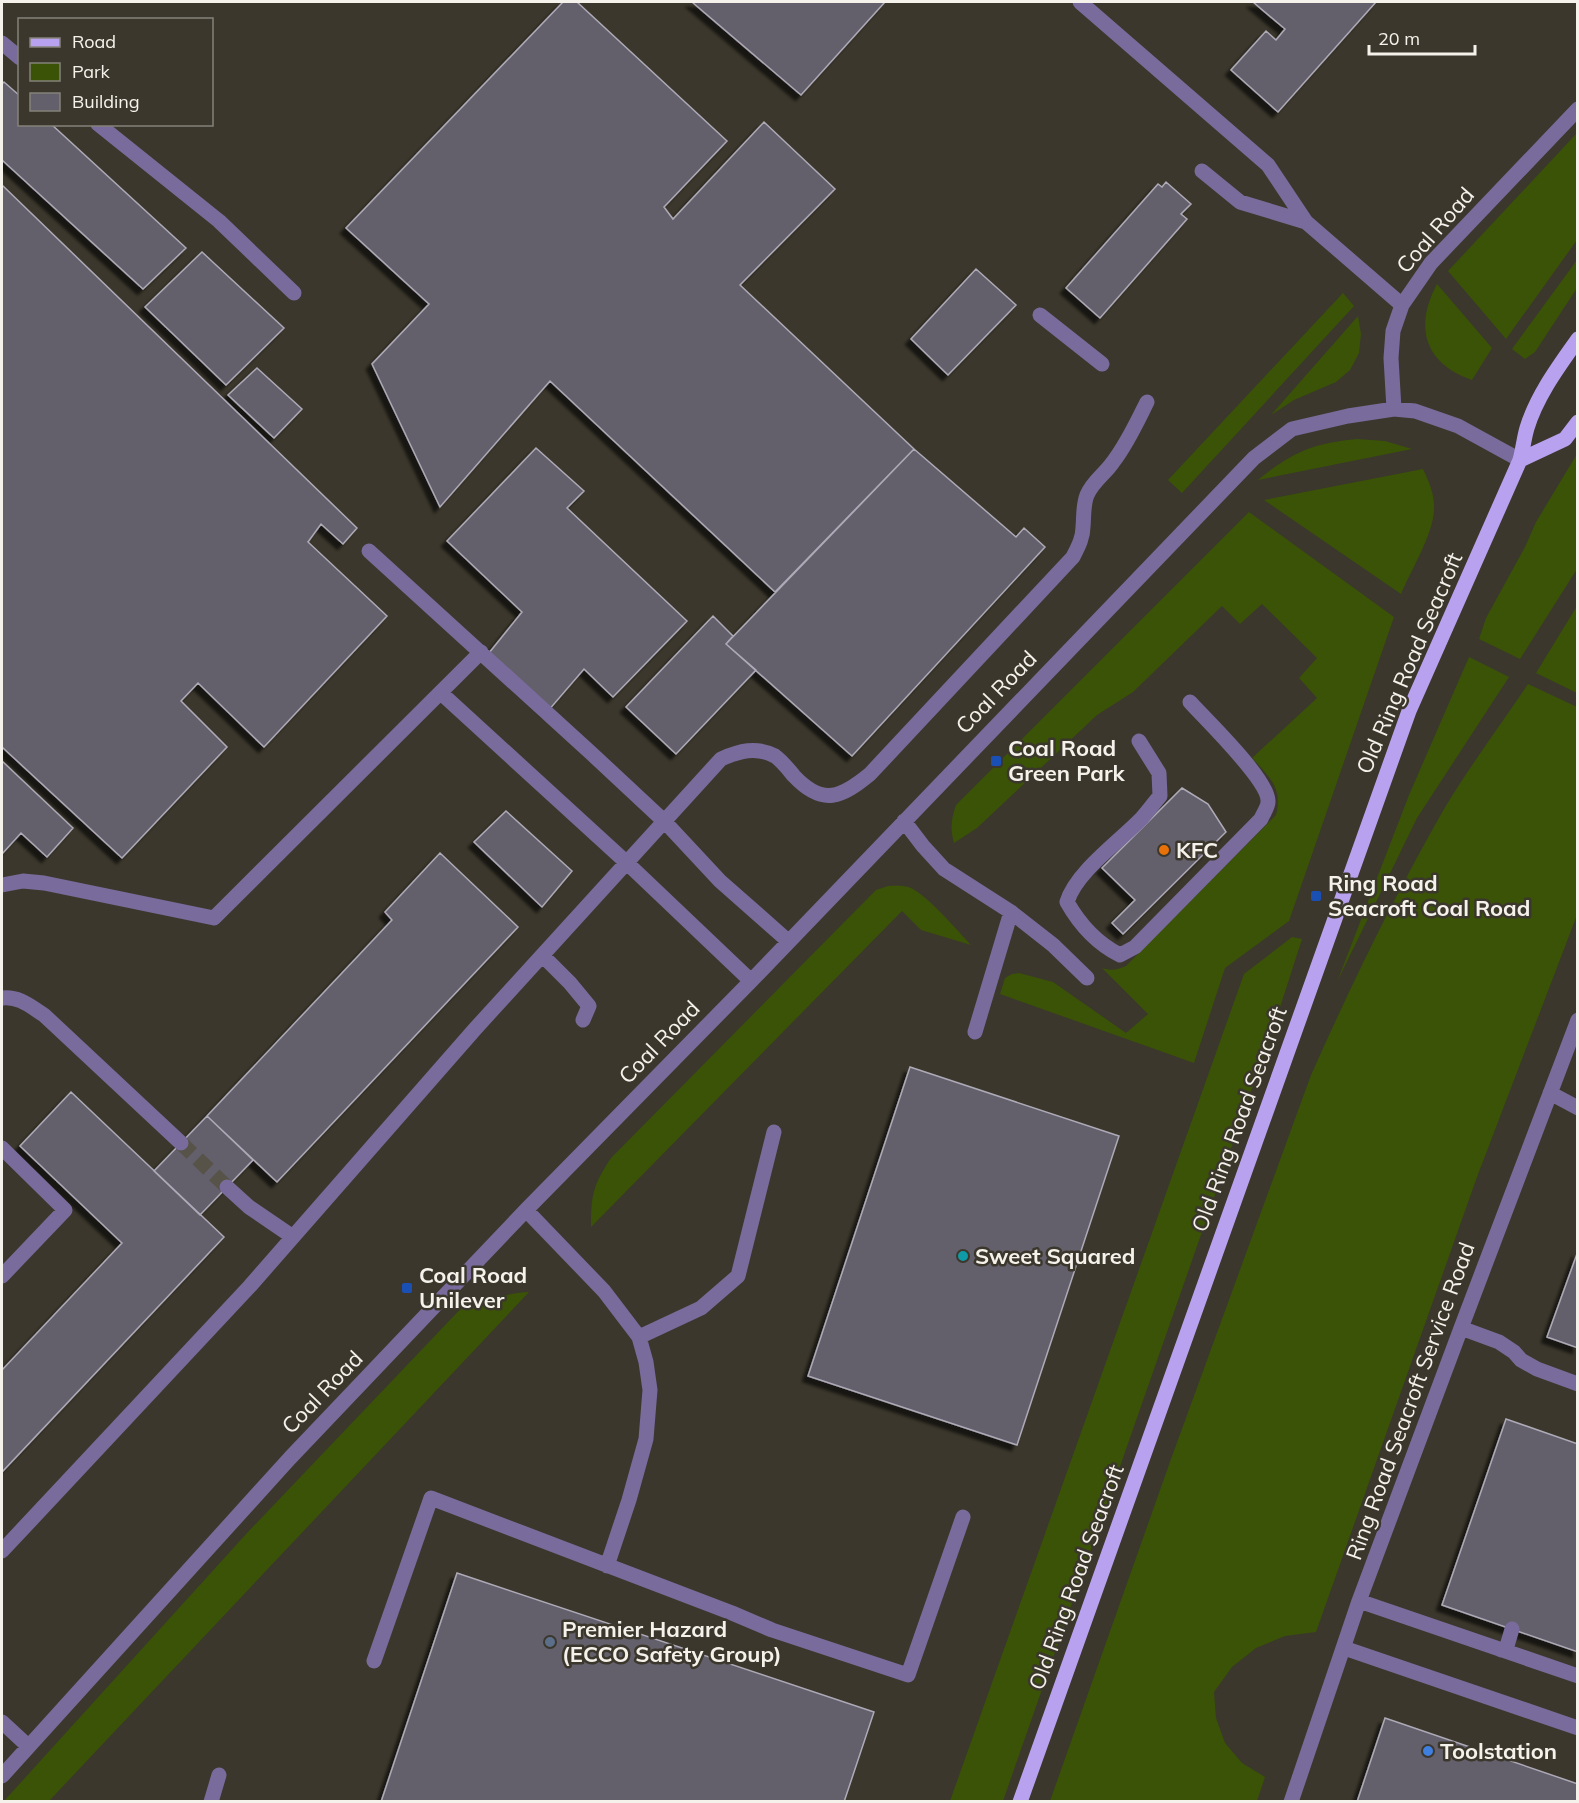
<svg xmlns="http://www.w3.org/2000/svg" width="1579" height="1803" viewBox="0 0 1579 1803" font-family="Mulish,sans-serif">
<style>
.green{fill:#3a5307}
.building{fill:#63606c;stroke:#aeaab7;stroke-width:1.5;filter:url(#shadow)}
.lines{fill:none;stroke-linecap:round;stroke-linejoin:round}
.minor-tunnel{stroke:#575349;stroke-width:15;stroke-dasharray:15 8;stroke-linecap:butt}
.minor{stroke:#796b9b;stroke-width:15}
.major{stroke:#b8a2f0;stroke-width:15}
.transit-dot{fill:#1a4fb4;stroke:#3b372c;stroke-width:2}
.food-dot{fill:#e8710a;stroke:#3b372c;stroke-width:2}
.culture-dot{fill:#0f9aa8;stroke:#3b372c;stroke-width:2}
.service-dot{fill:#5c6f8a;stroke:#3b372c;stroke-width:2}
.shop-dot{fill:#3f7fe0;stroke:#3b372c;stroke-width:2}
.labels{text-anchor:middle;stroke-width:5;stroke-linejoin:round;paint-order:stroke}
.street-label{font-size:22px;fill:#f5f2ec;stroke:#3b372c}
.poi-label{font-size:22px;font-weight:bold;fill:#f5f2ec;stroke:#3b372c;text-anchor:start}
</style>
<defs>
<filter id="shadow"><feDropShadow dx="-5.5" dy="5.5" stdDeviation="1.5" flood-color="#0009"/></filter>
</defs>
<rect width="100%" height="100%" fill="#3b372c"/>
<!-- green -->
<path class="green" d="M 1577,133 L 1577,240 L 1506,339 L 1448,271 Z
M 1577,260 L 1577,288 L 1535,352 L 1525,359 L 1512,349 Z
M 1437,284 L 1492,348 L 1472,380 C 1424,363 1414,327 1437,284 Z
M 1343,293 L 1354,306 L 1182,493 L 1168,480 Z
M 1358,316 L 1361,334 L 1359,353 L 1350,370 L 1336,382 L 1294,400 L 1271,415 Z
M 1357,439 L 1385,441 L 1412,449 L 1258,480 C 1292,452 1314,443 1357,439 Z
M 1577,454 L 1577,569 L 1520,659 L 1479,639 L 1486,618 L 1525,547 L 1536,522 Z
M 1423,469 C 1429,482 1435,495 1434,510 C 1433,535 1411,570 1401,594 L 1264,500 Z
M 1249,512 L 1394,617 L 1289,921 L 1225,968 L 1194,1063 L 1000,994 L 1005,978 L 1012,974 L 1019,973 L 1053,982 L 1126,1033 L 1148,1014 L 1102,968 C 1111,971 1117,970 1126,966 L 1276,815 C 1283,787 1269,777 1252,758 L 1317,698 L 1299,678 L 1317,658 L 1262,604 L 1240,624 L 1222,606 L 1133,692 L 1097,715 L 977,828 L 954,843 C 950,829 951,819 956,805 Z
M 1577,606 L 1578,693 L 1577,693 L 1536,673 Z
M 1469,657 L 1509,677 L 1417,818 L 1337,982 L 1409,795 Z
M 1528,684 L 1577,707 L 1577,915 L 1477,1177 L 1316,1632 L 1285,1636 L 1256,1648 L 1232,1667 L 1214,1692 L 1216,1718 L 1225,1743 L 1242,1763 L 1265,1777 L 1257,1801 L 1050,1801 L 1171,1459 L 1311,1075 C 1351,985 1395,895 1444,809 C 1469,767 1500,726 1528,684 Z
M 888,886 C 895,886 904,885 911,888 C 927,895 958,931 971,945 L 921,930 L 902,911 L 591,1227 C 591,1195 593,1185 611,1158 L 876,890 Z
M 1292,937 L 1302,939 L 1274,1026 L 1003,1801 L 950,1801 L 1244,974 Z
M 529,1292 L 49,1801 L 4,1801 L 247,1533 L 469,1300 L 478,1307 C 495,1297 509,1293 529,1292 Z"/>
<!-- building -->
<path class="building" d="M 563,2 L 577,2 L 727,141 L 664,207 L 673,219 L 764,122 L 835,189 L 740,285 L 914,449 L 775,592 L 550,381 L 440,507 L 372,364 L 429,304 L 346,228 Z
M 692,2 L 885,2 L 801,95 Z
M 1253,2 L 1376,2 L 1278,112 L 1231,70 L 1266,31 L 1276,40 L 1285,29 Z
M 4,82 L 20,96 L 20,124 L 51,124 L 186,248 L 143,289 L 2,160 L 2,84 Z
M 1166,182 L 1191,204 L 1181,214 L 1187,219 L 1100,318 L 1066,288 L 1158,184 L 1162,187 Z
M 2,185 L 357,528 L 343,544 L 321,524 L 308,542 L 387,616 L 264,747 L 198,683 L 181,701 L 227,747 L 122,858 L 2,747 Z
M 202,252 L 284,328 L 226,385 L 145,307 Z
M 976,269 L 1016,305 L 948,375 L 911,339 Z
M 257,368 L 302,409 L 274,438 L 228,395 Z
M 536,448 L 584,491 L 567,508 L 687,621 L 613,697 L 584,669 L 548,711 L 489,653 L 522,612 L 447,541 Z
M 914,449 L 1016,537 L 1024,528 L 1045,547 L 852,756 L 726,644 Z
M 713,616 L 733,636 L 726,644 L 756,670 L 676,754 L 626,707 Z
M 2,761 L 73,828 L 47,857 L 21,833 L 2,854 Z
M 1182,788 L 1208,804 L 1226,832 L 1123,934 L 1112,923 L 1135,900 L 1102,868 Z
M 506,811 L 572,871 L 542,907 L 474,842 Z
M 440,853 L 518,927 L 277,1182 L 207,1116 L 392,920 L 385,912 Z
M 910,1067 L 1119,1136 L 1017,1445 L 808,1376 Z
M 71,1092 L 224,1237 L 2,1472 L 2,1370 L 122,1243 L 20,1146 Z
M 207,1116 L 253,1160 L 200,1215 L 154,1171 Z
M 1578,1251 L 1578,1348 L 1547,1337 Z
M 1506,1419 L 1578,1444 L 1578,1652 L 1442,1605 Z
M 457,1573 L 874,1712 L 844,1802 L 381,1802 Z
M 1385,1718 L 1578,1784 L 1578,1802 L 1357,1802 Z"/>
<g class="lines">
<!-- minor-tunnel -->
<path class="minor-tunnel" d="M 181,1143 L 227,1187"/>
<!-- minor -->
<path class="minor" d="M 1080,2 L 1268,165 L 1306,222 L 1402,305
M 2,43 L 20,58
M 98,124 L 219,221 L 294,293
M 1202,171 L 1240,202 L 1306,222
M 1040,315 L 1102,364
M 1394,409 L 1391,358 L 1393,331 L 1402,305 L 1431,263 L 1578,109
M 369,551 L 591,753 L 665,822 L 720,881 L 788,941
M 441,693 L 627,863 L 751,981
M 1139,741 L 1159,773 L 1160,796 C 1154,803 1148,811 1142,818 C 1120,841 1076,872 1067,902 C 1080,925 1096,943 1120,955 L 1135,947 L 1261,819 C 1263,814 1268,807 1268,802 C 1270,781 1206,720 1190,702
M 904,821 L 923,846 L 944,869 L 1011,912 L 1053,945 L 1087,978
M 2,885 L 23,881 L 44,883 L 214,918 L 481,652
M 543,956 L 570,983 L 589,1006 L 583,1020
M 2,998 C 19,996 30,1006 44,1015 L 181,1143
M 975,1032 L 1011,912
M 1550,1093 L 1578,1108
M 2,1148 L 65,1210 L 2,1276
M 227,1187 L 249,1207 L 293,1237
M 526,1210 L 604,1291 L 639,1337 L 646,1362 L 650,1390 L 646,1439 L 629,1500 L 607,1566
M 1461,1328 L 1499,1342 L 1514,1352 L 1521,1360 L 1537,1369 L 1578,1384
M 639,1337 L 701,1308 L 738,1276 L 774,1132
M 2,1551 L 250,1286 L 475,1029 L 721,759 C 739,751 756,746 775,756 C 782,761 789,770 794,776 C 823,807 842,797 870,774 L 1073,557 C 1078,547 1083,538 1083,527 C 1084,516 1083,505 1087,495 C 1093,481 1105,474 1113,462 C 1127,444 1137,422 1147,402
M 1359,1601 L 1578,1676
M 1344,1648 L 1578,1728
M 1501,1650 L 1507,1646 L 1512,1629
M 374,1661 L 431,1498 L 732,1613 L 772,1630 L 908,1675 L 963,1517
M 2,1722 L 28,1746
M 2,1776 L 290,1458 L 526,1210 L 751,981 L 1254,458 L 1292,429 L 1348,416 L 1394,409 L 1415,411 L 1458,426 L 1520,460
M 211,1802 L 219,1775
M 1291,1802 L 1359,1601 L 1461,1328 L 1578,1020"/>
<!-- major -->
<path class="major" d="M 1520,460 L 1565,439 L 1578,422
M 1020,1802 L 1409,711 L 1520,460 C 1523,449 1524,438 1527,428 C 1537,395 1559,366 1578,339"/>
</g>
<!-- markers -->
<g class="transit-dot">
<rect x="990" y="755" width="12" height="12" rx="3"/>
<rect x="1310" y="890" width="12" height="12" rx="3"/>
<rect x="401" y="1282" width="12" height="12" rx="3"/>
</g>
<circle class="food-dot" cx="1164" cy="850" r="6"/>
<circle class="culture-dot" cx="963" cy="1256" r="6"/>
<circle class="service-dot" cx="550" cy="1642" r="6"/>
<circle class="shop-dot" cx="1428" cy="1751" r="6"/>
<g class="labels">
<!-- street labels -->
<g class="street-label">
<text transform="translate(1435 230) rotate(-49)" y="8">Coal Road</text>
<text transform="translate(1409 663) rotate(-67)" y="8">Old Ring Road Seacroft</text>
<text transform="translate(996 692) rotate(-46)" y="8">Coal Road</text>
<text transform="translate(659 1042) rotate(-46)" y="8">Coal Road</text>
<text transform="translate(1239 1119) rotate(-70)" y="8">Old Ring Road Seacroft</text>
<text transform="translate(322 1392) rotate(-46)" y="8">Coal Road</text>
<text transform="translate(1410 1401) rotate(-70)" y="8">Ring Road Seacroft Service Road</text>
<text transform="translate(1076 1577) rotate(-70)" y="8">Old Ring Road Seacroft</text>
</g>
<!-- poi labels -->
<g class="poi-label">
<text x="1008" y="756">Coal Road<tspan x="1008" dy="25">Green Park</tspan></text>
<text x="1176" y="858">KFC</text>
<text x="1328" y="891">Ring Road<tspan x="1328" dy="25">Seacroft Coal Road</tspan></text>
<text x="975" y="1264">Sweet Squared</text>
<text x="419" y="1283">Coal Road<tspan x="419" dy="25">Unilever</tspan></text>
<text x="562" y="1637">Premier Hazard<tspan x="562" dy="25">(ECCO Safety Group)</tspan></text>
<text x="1440" y="1759">Toolstation</text>
</g>
</g>
<!-- border -->
<rect width="1579" height="1803" fill="none" stroke="#f5f2ec" stroke-width="6"/>
<!-- legend -->
<rect x="18" y="18" width="195" height="108" fill="#3b372c" stroke="#858279" stroke-width="1.5"/>
<rect x="30" y="38" width="30" height="9" fill="#b8a2f0" stroke="#858279" stroke-width="1.5"/>
<text x="72" y="48" font-size="18" fill="#f5f2ec">Road</text>
<rect x="30" y="63" width="30" height="18" fill="#3a5307" stroke="#858279" stroke-width="1.5"/>
<text x="72" y="78" font-size="18" fill="#f5f2ec">Park</text>
<rect x="30" y="93" width="30" height="18" fill="#63606c" stroke="#858279" stroke-width="1.5"/>
<text x="72" y="108" font-size="18" fill="#f5f2ec">Building</text>
<!-- scale -->
<path d="M1369 45v9h106v-9" fill="none" stroke="#f5f2ec" stroke-width="3"/>
<text x="1378" y="45" font-size="18" fill="#f5f2ec" stroke="#3b372c" stroke-width="4.5" paint-order="stroke">20 m</text>
</svg>
